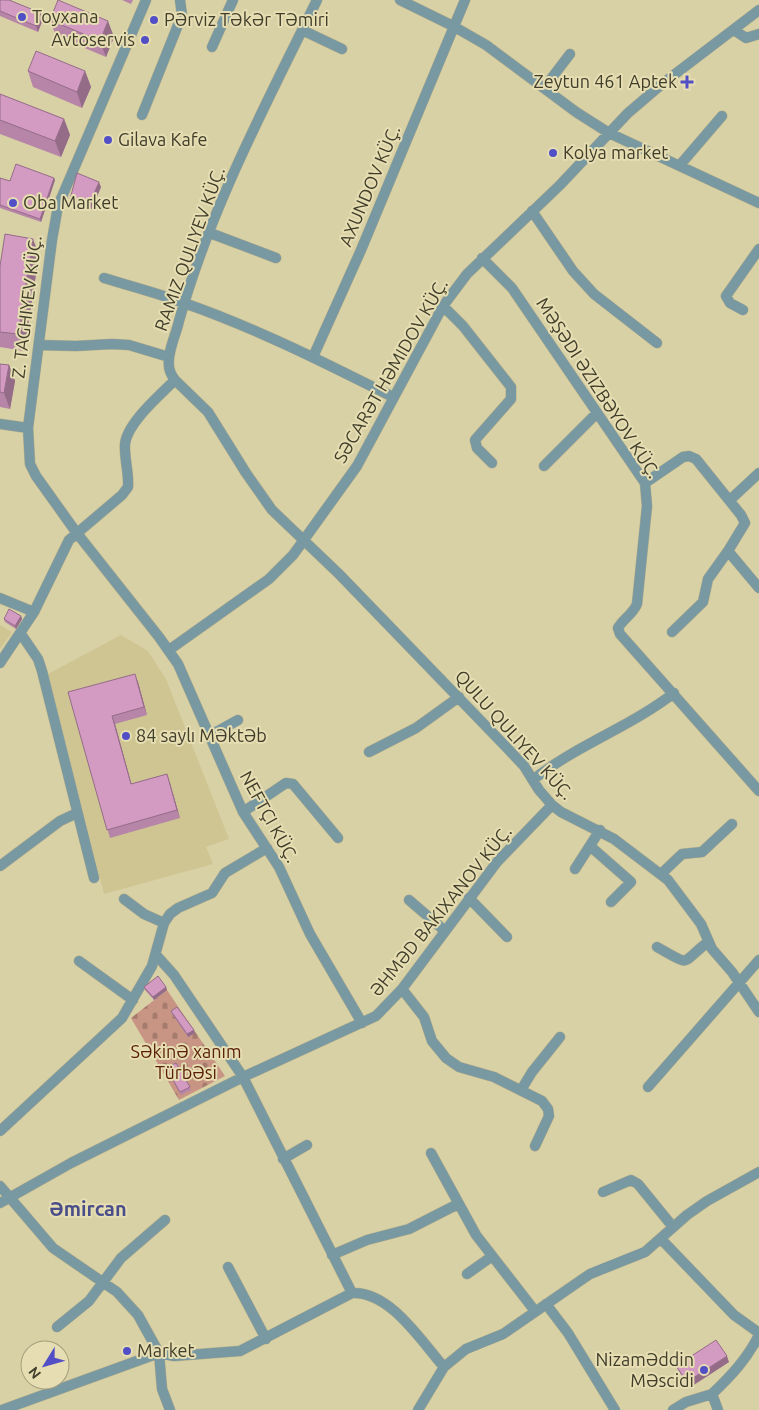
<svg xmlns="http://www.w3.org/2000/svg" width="759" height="1410" viewBox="0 0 759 1410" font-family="Ubuntu,sans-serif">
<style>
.built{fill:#cfc593}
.cemetery{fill:url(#cemetery-stones)}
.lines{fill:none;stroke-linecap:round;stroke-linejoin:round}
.street-casing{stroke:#b7b08b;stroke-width:11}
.street{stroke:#7898a2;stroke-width:10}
.wall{fill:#b685a7}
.shaded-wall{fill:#946c88}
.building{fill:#d49bc2;stroke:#946c88}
.poi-dot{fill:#524fc6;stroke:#e6deb2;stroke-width:2}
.labels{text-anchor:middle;stroke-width:4;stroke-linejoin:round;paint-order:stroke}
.poi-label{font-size:18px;fill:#403d2b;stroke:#e6deb2;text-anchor:start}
.street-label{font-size:18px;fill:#403d2b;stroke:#e6deb2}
.park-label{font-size:18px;fill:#591e09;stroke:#e6deb2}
.quarter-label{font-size:20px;font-weight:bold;fill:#494d8a;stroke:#e6deb2}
</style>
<defs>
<pattern id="cemetery-stones" width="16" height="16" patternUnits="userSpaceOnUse" patternTransform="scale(1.25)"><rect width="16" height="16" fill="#c89584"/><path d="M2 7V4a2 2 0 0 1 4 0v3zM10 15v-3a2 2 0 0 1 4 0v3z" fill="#a47b6c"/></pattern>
</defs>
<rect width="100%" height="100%" fill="#d9d1a6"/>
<!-- built -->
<path class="built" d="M 0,625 L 12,632 L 0,649 Z
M 121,635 L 148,651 L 166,679 L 229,839 L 206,847 L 213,864 L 104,894 L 48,674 Z"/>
<!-- cemetery -->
<path class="cemetery" d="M 167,990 L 225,1076 L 179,1100 L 131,1018 Z"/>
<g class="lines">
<defs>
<path id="street" d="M 317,0 C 266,104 210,209 179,321 C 176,335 167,352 169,366 C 169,371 172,376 175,380 L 208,412 L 246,473 L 272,510 L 339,574 L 508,749 L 524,766 L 539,790 L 552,805 L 561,812 L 614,839 L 668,880 L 701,924 L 712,949 L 732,972 L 759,1012
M 400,0 L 453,26 L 486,45 L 576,112 L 609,133 L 759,203
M 302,30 L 342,49
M 734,30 L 746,38 L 759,34
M 212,47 L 233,0
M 544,88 L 570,54
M 142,115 L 182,15 L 180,0
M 680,165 L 722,116
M 532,211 L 573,271 L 594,294 L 657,343
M 210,233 L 276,258
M 482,258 L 512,288 L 645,483 L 647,506 L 637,604 C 633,614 623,619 618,628 L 620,634 L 759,791
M 104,278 C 130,286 158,293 184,303 C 256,328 325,363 393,397
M 443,306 L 463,326 L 511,387 L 511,399 L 475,440 L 477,448 L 492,463
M 743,310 L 730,303 L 726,296 L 759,249
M 39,345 L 76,346 L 112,344 L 129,345 L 169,357
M 313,357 L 361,250 L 465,0
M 0,424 L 28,428 L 52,240 L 58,206 L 146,0
M 28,428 L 30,464 L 36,476 L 76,532 L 159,637 L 178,664 L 243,812 L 279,867 L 310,934 L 362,1023
M 544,466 L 597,413
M 645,483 L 683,457 L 689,456 L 696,459 L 741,515 L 745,523 L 728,551 L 759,588
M 730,500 L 759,473
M 0,598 L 34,612
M 672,632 L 703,602 L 708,579 L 728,551
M 21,634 L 38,659 L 42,671 L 94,878
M 169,650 L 269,579 L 293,555 L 357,466 L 443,306 L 467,274 L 560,185 L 628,113 L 662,84 L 759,10
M 0,663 L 34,612 L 69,540 L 122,495 L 128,487 C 129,472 124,458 125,444 C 127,423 160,395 175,380
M 209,736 L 238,720
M 369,752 L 416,728 L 459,697
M 534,779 C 577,745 630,727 674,693
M 243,812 L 286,783 L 293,784 L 338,838
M 590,846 L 631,882 L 611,902
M 0,866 L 60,821 L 77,813
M 575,869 L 600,830
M 662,873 L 682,854 L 702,852 L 732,824
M 469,898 L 507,937
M 124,899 L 144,914 L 164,923
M 409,900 L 445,931
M 657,947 C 693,967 679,964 708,942
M 157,956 L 174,975 L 243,1077 L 352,1293
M 79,961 L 133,1000
M 402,989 L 424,1017 L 432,1041 L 446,1058 L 459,1067 L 494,1077 L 542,1101 L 548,1109 L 549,1116 L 535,1146
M 648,1087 L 759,960
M 521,1090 L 532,1072 L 560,1037
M 0,1131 L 122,1018 L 152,966 L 164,923 L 170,914 L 178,908 L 212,893 L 225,873 L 267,848
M 431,1153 L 476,1235 L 535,1311
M 283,1159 L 307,1145
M 0,1186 L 53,1248 L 117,1292 L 138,1315 L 159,1353 L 162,1389 L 170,1410
M 603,1192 L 631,1180 L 638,1184 L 673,1227
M 0,1203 L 71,1163 L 243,1077 L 376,1016 L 402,989 L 497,862 L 552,805
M 661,1239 L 734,1315 L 759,1333
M 332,1255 L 367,1240 L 409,1229 L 458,1204
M 228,1267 L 266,1339
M 467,1274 L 491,1257
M 546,1304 L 568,1333 L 615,1410
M 57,1327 L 89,1301 L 121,1258 L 165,1220
M 2,1410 L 159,1353 L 174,1356 L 240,1351 L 352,1293 C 390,1291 421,1341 444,1367
M 418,1410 L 444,1367 L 466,1349 L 503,1334 L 590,1274 L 645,1252 L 687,1215 L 707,1201 L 759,1172
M 673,1410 L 686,1402 L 712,1394
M 718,1410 L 712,1394 C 731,1376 747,1359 759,1335"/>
</defs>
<!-- street casing -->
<use href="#street" class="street-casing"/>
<!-- street -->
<use href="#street" class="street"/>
</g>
<!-- wall -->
<path class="wall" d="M 0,0 L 43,19 L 38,32 L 0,16 Z
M 122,0 L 133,0 L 131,4 Z
M 50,20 L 114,37 L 106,57 L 56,36 Z
M 28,71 L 85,71 L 91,87 L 82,108 L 33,87 Z
M 0,94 L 64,119 L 70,135 L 61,157 L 0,134 Z
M 0,178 L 10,181 L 55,180 L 41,222 L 0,208 Z
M 101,187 L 92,209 L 72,205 L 70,199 Z
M 39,255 L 24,351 L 0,347 L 0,266 Z
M 0,364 L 9,365 L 15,381 L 10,409 L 0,407 Z
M 21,616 L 22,619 L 16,629 L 5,622 L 4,619 Z
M 138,682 L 147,715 L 115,724 L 131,784 L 167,774 L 180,818 L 110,838 L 68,692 Z
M 144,987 L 166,987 L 167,990 L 154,1000 L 145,990 Z
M 171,1011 L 194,1030 L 195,1033 L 188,1037 L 172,1014 Z
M 166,1068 L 190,1087 L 191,1090 L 181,1095 Z
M 729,1362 L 689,1388 L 679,1371 L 676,1366 Z"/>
<!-- shaded-wall -->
<path class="shaded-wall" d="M 41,13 L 43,19 L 38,32 L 36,26 Z
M 108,21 L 114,37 L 106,57 L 100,41 Z
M 85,71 L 91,87 L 82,108 L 77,92 Z
M 64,119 L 70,135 L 61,157 L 55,141 Z
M 54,178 L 55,180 L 41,222 L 40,219 Z
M 99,182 L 101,187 L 92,209 L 90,203 Z
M 33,239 L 39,255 L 24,351 L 18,334 Z
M 9,365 L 15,381 L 10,409 L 4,393 Z
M 21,616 L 22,619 L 16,629 L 15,626 Z
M 135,674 L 138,682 L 147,715 L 144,707 Z
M 112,716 L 115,724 L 134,793 L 131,784 Z
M 167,774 L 170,783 L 180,818 L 177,810 Z
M 166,987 L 167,990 L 154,1000 L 153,997 Z
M 194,1030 L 195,1033 L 188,1037 L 187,1034 Z
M 727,1356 L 729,1362 L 689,1388 L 687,1382 Z"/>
<!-- building -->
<path class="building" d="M 0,0 L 9,0 L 41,13 L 36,26 L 0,11 Z
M 58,0 L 108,21 L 100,41 L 50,20 Z
M 36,51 L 85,71 L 77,92 L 28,71 Z
M 0,94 L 64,119 L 55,141 L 0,120 Z
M 16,164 L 54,178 L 40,219 L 0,205 L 0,178 L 10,181 Z
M 77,173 L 99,182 L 90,203 L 70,199 Z
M 5,234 L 33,239 L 18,334 L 0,332 L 0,266 Z
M 0,364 L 9,365 L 4,393 L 0,392 Z
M 9,609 L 21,616 L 15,626 L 4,619 Z
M 135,674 L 144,707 L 112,716 L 131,784 L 167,774 L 177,810 L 107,830 L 68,692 Z
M 158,976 L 166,987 L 153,997 L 144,987 Z
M 177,1007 L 194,1030 L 187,1034 L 171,1011 Z
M 176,1063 L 190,1087 L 180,1092 L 166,1068 Z
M 716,1340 L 727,1356 L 687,1382 L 676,1366 Z"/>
<!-- markers -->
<g class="poi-dot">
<circle cx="22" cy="17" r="5"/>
<circle cx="154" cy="20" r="5"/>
<circle cx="145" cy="40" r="5"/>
<path d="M684.5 74.5h5v5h5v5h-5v5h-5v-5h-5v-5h5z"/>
<circle cx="108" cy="140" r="5"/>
<circle cx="553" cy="153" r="5"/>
<circle cx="13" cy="203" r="5"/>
<circle cx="126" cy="736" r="5"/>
<circle cx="127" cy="1351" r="5"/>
<circle cx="704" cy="1370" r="5"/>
</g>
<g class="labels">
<!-- poi labels -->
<g class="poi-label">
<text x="32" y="23">Toyxana</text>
<text x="164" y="26">Pərviz Təkər Təmiri</text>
<text x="135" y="46" text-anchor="end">Avtoservis</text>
<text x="677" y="88" text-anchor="end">Zeytun 461 Aptek</text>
<text x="118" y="146">Gilava Kafe</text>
<text x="563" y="159">Kolya market</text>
<text x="23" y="209">Oba Market</text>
<text x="136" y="742">84 saylı Məktəb</text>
<text x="137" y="1357">Market</text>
<text x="694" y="1366" text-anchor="end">Nizaməddin<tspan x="694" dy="21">Məscidi</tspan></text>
</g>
<!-- street labels -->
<g class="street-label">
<text transform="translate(370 186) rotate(-67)" y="6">AXUNDOV KÜÇ.</text>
<text transform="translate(190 249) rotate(-70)" y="6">RAMIZ QULIYEV KÜÇ.</text>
<text transform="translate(27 307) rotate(-83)" y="6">Z. TAGHIYEV KÜÇ.</text>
<text transform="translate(391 371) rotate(-60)" y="6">SƏCARƏT HƏMIDOV KÜÇ.</text>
<text transform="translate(598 388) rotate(57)" y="6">MƏŞƏDI ƏZIZBƏYOV KÜÇ.</text>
<text transform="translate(514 735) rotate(48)" y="6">QULU QULIYEV KÜÇ.</text>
<text transform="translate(269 817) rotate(61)" y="6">NEFTÇI KÜÇ.</text>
<text transform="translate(441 911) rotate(-51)" y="6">ƏHMƏD BAKIXANOV KÜÇ.</text>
</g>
<!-- park labels -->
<g class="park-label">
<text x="186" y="1058">Səkinə xanım<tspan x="186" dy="21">Türbəsi</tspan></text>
</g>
<!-- quarter labels -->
<g class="quarter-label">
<text x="88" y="1216">Əmircan</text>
</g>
</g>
<!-- north arrow -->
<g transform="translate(45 1365) rotate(233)"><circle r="24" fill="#e6deb2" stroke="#a49e7c"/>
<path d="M0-4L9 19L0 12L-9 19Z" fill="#524fc6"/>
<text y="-8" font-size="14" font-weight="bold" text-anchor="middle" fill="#403d2b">N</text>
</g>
</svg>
